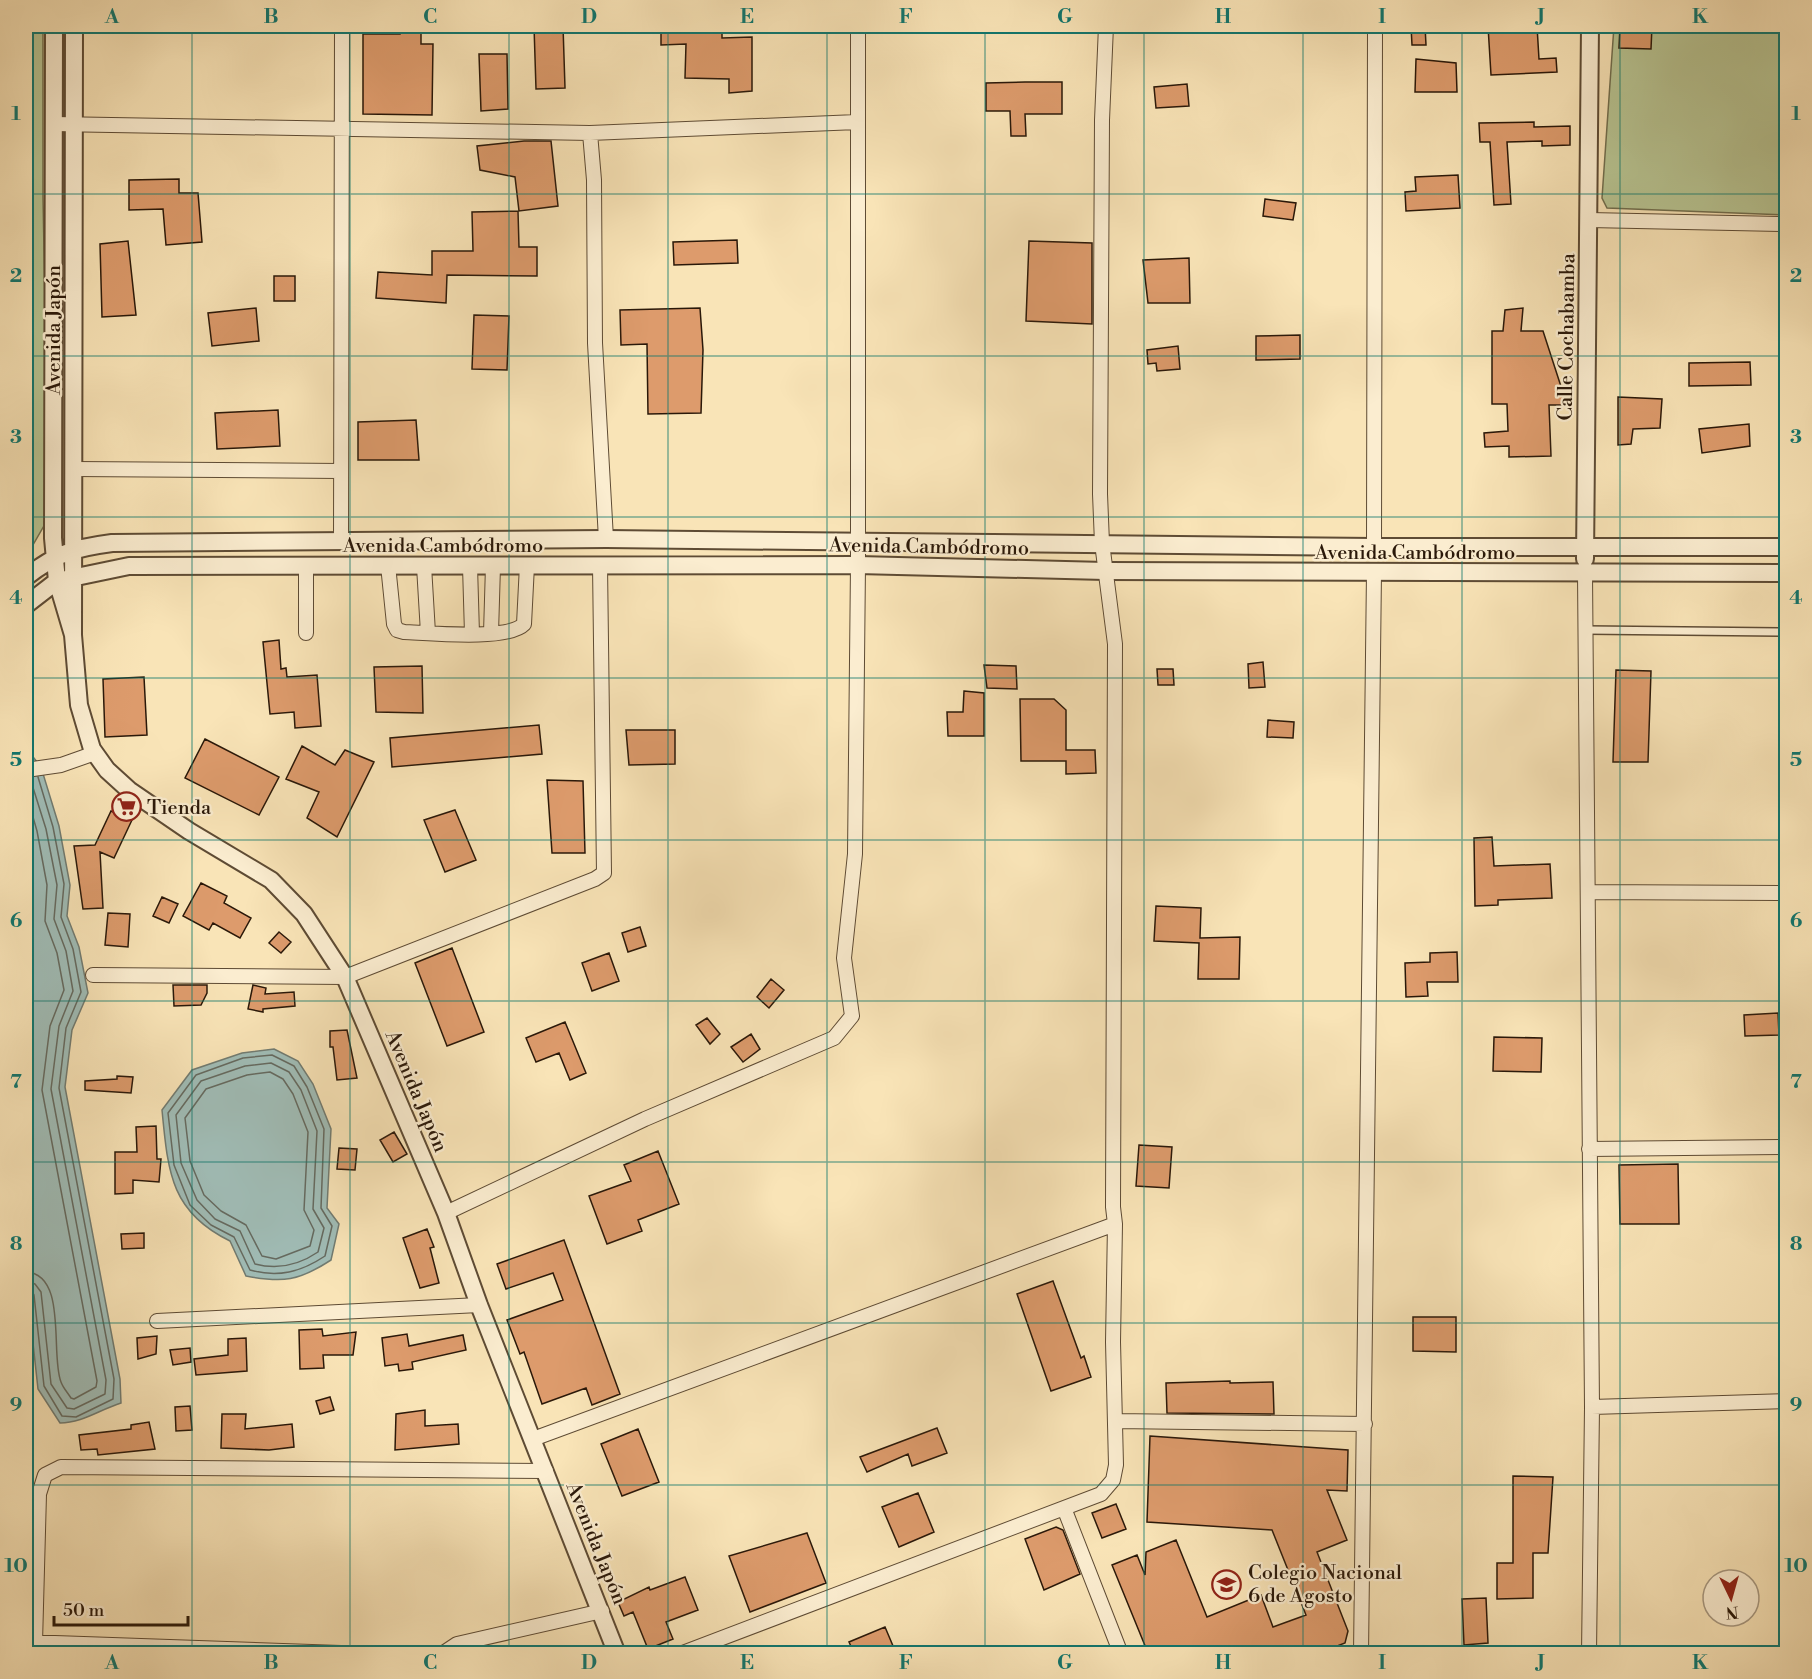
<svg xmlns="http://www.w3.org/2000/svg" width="1812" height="1679" viewBox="0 0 1812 1679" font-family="'Libre Bodoni',serif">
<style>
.green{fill:#b8c593;stroke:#716e4e;stroke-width:1.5}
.water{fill:#a0bdb7;stroke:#717b71;stroke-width:1.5}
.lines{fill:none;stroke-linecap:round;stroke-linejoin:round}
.shore{stroke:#656a60;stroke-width:1.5}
.building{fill:#dd9b6c;stroke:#2a1809;stroke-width:1.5}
.service-casing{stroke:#5e4b34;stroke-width:10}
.minor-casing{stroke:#5e4b34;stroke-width:16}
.tertiary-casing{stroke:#5e4b34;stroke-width:20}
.service{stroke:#fbedd0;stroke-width:7}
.minor{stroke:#fbedd0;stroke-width:14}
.tertiary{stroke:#fbedd0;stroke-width:16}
.grid{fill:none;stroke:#0f766e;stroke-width:1.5;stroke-opacity:0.55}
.labels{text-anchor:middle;stroke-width:4.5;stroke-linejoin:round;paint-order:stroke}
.street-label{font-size:20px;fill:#2a1809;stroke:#fbedd0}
.poi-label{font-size:20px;fill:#2a1809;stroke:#fbedd0;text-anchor:start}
.neatline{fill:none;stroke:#0f766e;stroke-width:2}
.grid-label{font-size:20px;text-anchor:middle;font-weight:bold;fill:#0f766e}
</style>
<rect width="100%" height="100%" fill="#f9e4b7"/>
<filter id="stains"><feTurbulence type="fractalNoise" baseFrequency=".00333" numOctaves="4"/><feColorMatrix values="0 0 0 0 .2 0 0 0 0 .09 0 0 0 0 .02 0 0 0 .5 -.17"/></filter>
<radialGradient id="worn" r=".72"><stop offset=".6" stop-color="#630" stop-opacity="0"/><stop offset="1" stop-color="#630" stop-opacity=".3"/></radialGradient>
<!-- green -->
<path class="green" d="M 26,26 L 43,26 L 43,197 L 49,517 L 26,557 Z
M 1614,26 L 1786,26 L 1786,215 L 1607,208 L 1602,198 Z"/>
<!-- water -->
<path class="water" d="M 26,748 L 41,767 L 59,826 L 70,885 L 67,916 L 79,947 L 88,993 L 72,1030 L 65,1087 L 120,1379 L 121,1403 C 99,1410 82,1423 60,1423 L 38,1389 L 26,1279 Z
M 274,1049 L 298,1061 L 313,1084 L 331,1129 L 327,1208 L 339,1224 L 331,1260 C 299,1281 283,1283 246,1276 L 230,1241 C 170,1212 168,1171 162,1110 L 192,1070 L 242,1053 Z"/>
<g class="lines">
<!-- shore -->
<path class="shore" d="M 26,793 L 37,831 L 47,885 L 45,921 L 57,953 L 64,990 L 50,1026 L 42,1090 L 97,1381 L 96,1387 L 74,1399 L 71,1398 C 68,1393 63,1388 61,1382 C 50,1355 68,1274 26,1272
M 272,1055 L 294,1066 L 307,1087 L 324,1129 L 321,1208 L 332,1226 L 325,1256 C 301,1272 278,1278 250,1270 L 234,1237 L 211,1225 L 190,1205 L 174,1165 L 168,1113 L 196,1075 L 243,1058 Z
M 271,1063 L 289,1072 L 301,1090 L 317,1131 L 313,1209 L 324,1228 L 318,1252 C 299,1265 278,1270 255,1264 L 240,1231 L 215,1219 L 197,1200 L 181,1163 L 176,1115 L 201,1081 L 245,1066 Z
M 270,1072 L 283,1079 L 293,1094 L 308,1132 L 304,1210 L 314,1230 L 310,1246 L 276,1259 L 262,1256 L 246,1225 L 221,1211 L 204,1195 L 190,1161 L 185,1118 L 206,1089 L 247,1075 Z
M 26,1281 L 35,1284 L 41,1292 L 51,1384 L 67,1408 L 74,1409 L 105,1394 L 106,1380 L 51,1089 L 59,1026 L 73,991 L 66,951 L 54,919 L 57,885 L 46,829 L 30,778
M 26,1289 L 31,1290 L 34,1295 L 44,1386 L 62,1416 L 76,1417 L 113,1399 L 114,1379 L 59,1088 L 66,1028 L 81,992 L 73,949 L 61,917 L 64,884 L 53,827 L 38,777"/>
</g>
<!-- building -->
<path class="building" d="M 400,26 L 421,26 L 421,44 L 433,44 L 432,115 L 363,114 L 363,34 L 400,34 Z
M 534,26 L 563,26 L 565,88 L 536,89 Z
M 661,26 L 722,26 L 722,38 L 752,37 L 752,91 L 729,93 L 729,79 L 685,78 L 686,44 L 661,45 Z
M 1411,26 L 1425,26 L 1426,45 L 1412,45 Z
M 1488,26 L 1537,26 L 1539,59 L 1556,58 L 1557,72 L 1491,75 Z
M 1620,26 L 1652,26 L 1651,49 L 1619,48 Z
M 479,54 L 507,54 L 508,109 L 481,111 Z
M 1416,59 L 1456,63 L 1457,92 L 1415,92 Z
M 1025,82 L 1062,82 L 1062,114 L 1025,114 L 1026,136 L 1011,136 L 1010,111 L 986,111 L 986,83 Z
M 1187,84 L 1189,106 L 1156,108 L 1154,87 Z
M 1534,122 L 1534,127 L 1570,126 L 1570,145 L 1542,146 L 1542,141 L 1507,142 L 1511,204 L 1494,205 L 1490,142 L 1480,142 L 1479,123 Z
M 524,141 L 551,141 L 558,206 L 519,211 L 515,177 L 480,170 L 477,146 Z
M 1458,175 L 1460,208 L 1406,211 L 1405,192 L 1416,191 L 1415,177 Z
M 179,179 L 179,193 L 198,193 L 202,242 L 166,245 L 163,209 L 129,210 L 129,180 Z
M 1265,199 L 1296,203 L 1293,220 L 1263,216 Z
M 518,211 L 519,247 L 537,247 L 537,276 L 447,275 L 446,303 L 376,298 L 378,272 L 432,275 L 432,251 L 473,251 L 472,212 Z
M 737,240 L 738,263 L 674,265 L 673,242 Z
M 128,241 L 136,315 L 102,317 L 100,244 Z
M 1029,241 L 1092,243 L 1092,324 L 1026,321 Z
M 1189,258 L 1190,303 L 1148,303 L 1143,260 Z
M 274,276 L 295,276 L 295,301 L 274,301 Z
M 256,308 L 259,341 L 212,346 L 208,313 Z
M 700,308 L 703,350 L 701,413 L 648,414 L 647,344 L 621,345 L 620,310 Z
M 1523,308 L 1521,331 L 1543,331 L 1567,405 L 1549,405 L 1551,456 L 1509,457 L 1509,446 L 1485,447 L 1484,433 L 1508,431 L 1507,404 L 1492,404 L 1492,331 L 1503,331 L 1505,310 Z
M 474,315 L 509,316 L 507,370 L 472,369 Z
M 1300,335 L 1300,359 L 1256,360 L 1256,336 Z
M 1178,346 L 1180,369 L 1157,371 L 1156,363 L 1148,364 L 1147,350 Z
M 1750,362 L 1751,385 L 1689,386 L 1689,363 Z
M 1618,397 L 1662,399 L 1660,428 L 1633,429 L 1631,444 L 1618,445 Z
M 278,410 L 280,446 L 217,449 L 215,413 Z
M 416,420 L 419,460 L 358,460 L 358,422 Z
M 1749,424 L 1750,446 L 1702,453 L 1699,429 Z
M 279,640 L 281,669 L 286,668 L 287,677 L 317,675 L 321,726 L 295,728 L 294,712 L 270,714 L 263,642 Z
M 1263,662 L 1265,687 L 1249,688 L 1248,664 Z
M 984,665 L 1016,666 L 1017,689 L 987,688 Z
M 422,666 L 423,713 L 376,712 L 374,667 Z
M 1157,669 L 1173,669 L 1174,685 L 1158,685 Z
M 1616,670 L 1651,671 L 1648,762 L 1613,762 Z
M 144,677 L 147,735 L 105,737 L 103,679 Z
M 964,691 L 984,693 L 984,736 L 948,736 L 947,712 L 963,712 Z
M 1020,699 L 1054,699 L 1066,710 L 1066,750 L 1095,750 L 1096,773 L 1066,774 L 1066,761 L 1021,761 Z
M 1268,720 L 1294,722 L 1293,738 L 1267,737 Z
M 539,725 L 542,754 L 392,767 L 390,738 Z
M 626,730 L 675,730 L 675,764 L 629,765 Z
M 205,739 L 279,777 L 259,815 L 185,778 Z
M 302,746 L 335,765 L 345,750 L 374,762 L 337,837 L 307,818 L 319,792 L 286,779 Z
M 547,780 L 583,781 L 585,853 L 552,853 Z
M 455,810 L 476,860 L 445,872 L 424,820 Z
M 111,811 L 132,820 L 114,858 L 100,852 L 103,908 L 83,909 L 74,846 L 95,845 Z
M 1492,837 L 1494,866 L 1550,864 L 1552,898 L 1498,900 L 1498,905 L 1475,906 L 1474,838 Z
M 201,883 L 227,896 L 224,903 L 251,918 L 240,938 L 213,923 L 209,930 L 183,916 Z
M 162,897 L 178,904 L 169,923 L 153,916 Z
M 1156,906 L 1201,908 L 1200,938 L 1240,937 L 1239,979 L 1198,979 L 1199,943 L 1154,941 Z
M 108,913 L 130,914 L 128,947 L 105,945 Z
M 640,927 L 646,946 L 628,952 L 622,933 Z
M 279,932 L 291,942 L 281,953 L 269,943 Z
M 452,948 L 484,1032 L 447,1046 L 415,963 Z
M 1457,952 L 1458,982 L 1427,982 L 1428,996 L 1406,997 L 1405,963 L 1430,962 L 1430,953 Z
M 609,953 L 619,981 L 592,991 L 582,963 Z
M 771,979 L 784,990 L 769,1008 L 757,997 Z
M 173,985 L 207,985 L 207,993 L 201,1005 L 174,1006 Z
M 253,985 L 266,988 L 265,994 L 294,992 L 295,1006 L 263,1009 L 263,1012 L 248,1009 Z
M 1778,1013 L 1779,1035 L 1745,1036 L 1744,1015 Z
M 707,1018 L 720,1034 L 710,1044 L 696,1025 Z
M 565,1022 L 586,1073 L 570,1080 L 559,1053 L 536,1062 L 526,1038 Z
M 347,1030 L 357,1078 L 337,1080 L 333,1047 L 330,1047 L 330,1031 Z
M 751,1034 L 760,1049 L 743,1062 L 731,1047 Z
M 1494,1037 L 1542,1038 L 1541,1072 L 1493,1071 Z
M 117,1076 L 133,1077 L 131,1093 L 85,1090 L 85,1081 L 117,1079 Z
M 156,1126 L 157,1159 L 161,1159 L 159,1182 L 133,1180 L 133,1193 L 115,1194 L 115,1152 L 137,1152 L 136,1127 Z
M 394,1132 L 407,1154 L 393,1162 L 380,1140 Z
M 1139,1145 L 1172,1147 L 1169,1188 L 1136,1186 Z
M 339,1148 L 357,1149 L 355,1170 L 337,1169 Z
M 658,1151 L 679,1204 L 638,1220 L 642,1231 L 607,1244 L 589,1196 L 631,1181 L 624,1165 Z
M 1678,1164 L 1679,1224 L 1620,1224 L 1619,1165 Z
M 427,1229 L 434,1247 L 430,1248 L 439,1283 L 420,1288 L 403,1238 Z
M 144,1233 L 144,1248 L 122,1249 L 121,1234 Z
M 564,1240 L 620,1394 L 592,1405 L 586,1388 L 542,1404 L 524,1352 L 520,1354 L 507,1320 L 563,1300 L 553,1273 L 506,1289 L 497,1264 Z
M 1053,1281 L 1081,1358 L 1084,1356 L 1091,1377 L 1051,1391 L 1017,1294 Z
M 1413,1317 L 1456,1317 L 1456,1352 L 1413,1351 Z
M 322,1329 L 323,1336 L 356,1332 L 353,1355 L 323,1355 L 324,1368 L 300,1369 L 299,1330 Z
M 407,1334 L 409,1346 L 463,1335 L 466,1350 L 412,1362 L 413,1369 L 399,1371 L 398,1364 L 385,1366 L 382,1338 Z
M 157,1336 L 156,1354 L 138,1359 L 137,1338 Z
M 246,1338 L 247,1371 L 196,1375 L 194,1359 L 228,1355 L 228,1339 Z
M 190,1348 L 191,1362 L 173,1365 L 170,1350 Z
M 1230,1381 L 1230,1383 L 1273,1382 L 1274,1414 L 1167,1413 L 1166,1383 Z
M 330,1397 L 334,1410 L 320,1414 L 316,1401 Z
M 190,1406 L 192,1430 L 176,1431 L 175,1407 Z
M 425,1410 L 425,1426 L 458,1424 L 459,1444 L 395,1450 L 396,1414 Z
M 222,1414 L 246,1414 L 245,1429 L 292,1424 L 294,1447 L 269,1450 L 221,1448 Z
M 149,1422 L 155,1449 L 98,1455 L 97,1449 L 81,1450 L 79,1435 L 131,1429 L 131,1425 Z
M 937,1428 L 947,1453 L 912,1466 L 908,1454 L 867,1472 L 860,1457 Z
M 638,1429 L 659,1482 L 622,1496 L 601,1444 Z
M 1150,1436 L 1348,1450 L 1347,1491 L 1327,1490 L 1347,1540 L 1317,1552 L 1348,1631 L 1345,1643 L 1319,1653 L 1148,1653 L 1112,1565 L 1137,1555 L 1145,1575 L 1146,1552 L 1176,1540 L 1207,1617 L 1261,1595 L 1273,1627 L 1306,1615 L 1272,1530 L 1147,1522 Z
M 1513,1476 L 1553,1477 L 1548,1553 L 1533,1553 L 1533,1598 L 1497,1599 L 1497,1563 L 1513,1563 Z
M 918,1493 L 934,1532 L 899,1547 L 882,1507 Z
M 1116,1504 L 1126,1529 L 1102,1538 L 1092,1513 Z
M 1056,1527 L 1063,1530 L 1080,1574 L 1044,1590 L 1025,1539 Z
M 807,1533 L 826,1583 L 750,1612 L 729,1556 Z
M 685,1577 L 698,1610 L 666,1622 L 673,1639 L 648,1649 L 633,1612 L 624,1616 L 618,1602 L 649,1587 L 650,1590 Z
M 1486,1598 L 1488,1643 L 1464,1645 L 1462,1599 Z
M 885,1627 L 896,1653 L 854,1653 L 849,1642 Z"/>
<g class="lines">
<defs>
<path id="service" d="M 1586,630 L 1786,632"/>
<path id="minor" d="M 54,124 L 590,133 L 857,122
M 590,133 L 594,180 L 595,343 L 606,539
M 1589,220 L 1786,224
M 73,469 L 340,471
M 341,542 L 342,26
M 1374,547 L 1375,26
M 388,565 L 394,624 L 397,630 L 404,632 C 429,633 508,641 524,624 L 527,565
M 306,566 L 306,633
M 424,566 L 428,633
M 470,566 L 472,634
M 1585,574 L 1592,1407 L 1589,1654
M 491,633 L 493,566
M 26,770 L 61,765 L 95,753
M 1588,892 L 1786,893
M 93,975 L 345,977 L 595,879 L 604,873 L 600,565
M 1589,1149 L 1786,1147
M 446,1213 L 645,1119 L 834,1038 L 852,1016 L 844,958 L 855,854 L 858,565 L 858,26
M 157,1321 L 479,1305
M 1592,1407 L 1786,1401
M 1115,1421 L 1365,1424
M 533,1439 L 1115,1224
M 1064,1508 L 1121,1654
M 26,1642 L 370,1654
M 35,1643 L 39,1494 L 45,1475 L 61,1467 L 546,1471
M 442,1654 L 457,1644 L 602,1611
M 680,1654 L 1101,1494 L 1113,1480 L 1116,1465 L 1113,1342 L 1115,1224 L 1113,1207 L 1115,644 L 1102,543 L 1100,494 L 1102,120 L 1106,26
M 1361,1654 L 1374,572"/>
<path id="tertiary" d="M 54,26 L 53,538 L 57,581 L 73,635 L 74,26
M 1585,559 L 1590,26
M 26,577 C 57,553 74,548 112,543 L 606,539 L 1374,547 L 1786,547
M 26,605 L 57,581 L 129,566 L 858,565 L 1105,571 L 1786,573
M 73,635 L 79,705 L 92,749 L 107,770 L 129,790 L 189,831 L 271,880 L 304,914 L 345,977 L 446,1213 L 479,1305 L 617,1654"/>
</defs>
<!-- service casing -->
<use href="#service" class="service-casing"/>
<!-- minor casing -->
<use href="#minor" class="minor-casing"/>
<!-- tertiary casing -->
<use href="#tertiary" class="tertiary-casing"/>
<!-- service -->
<use href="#service" class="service"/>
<!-- minor -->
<use href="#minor" class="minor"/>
<!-- tertiary -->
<use href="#tertiary" class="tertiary"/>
</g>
<!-- grid -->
<path class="grid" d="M 192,26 L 192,1654M 350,26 L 350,1654M 509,26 L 509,1654M 668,26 L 668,1654M 827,26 L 827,1654M 985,26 L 985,1654M 1144,26 L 1144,1654M 1303,26 L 1303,1654M 1462,26 L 1462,1654M 1620,26 L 1620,1654M 26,194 L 1786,194M 26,356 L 1786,356M 26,517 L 1786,517M 26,678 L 1786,678M 26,840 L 1786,840M 26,1001 L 1786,1001M 26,1162 L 1786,1162M 26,1323 L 1786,1323M 26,1485 L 1786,1485"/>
<!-- icons -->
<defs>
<symbol id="supermarket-ring" viewBox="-11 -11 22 22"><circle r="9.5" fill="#fbedd0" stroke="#8f2418" stroke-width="1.5"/><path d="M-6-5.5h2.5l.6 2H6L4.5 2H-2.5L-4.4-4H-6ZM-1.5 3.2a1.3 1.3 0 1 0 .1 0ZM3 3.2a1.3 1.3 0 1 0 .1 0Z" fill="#8f2418"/></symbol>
<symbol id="school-ring" viewBox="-11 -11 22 22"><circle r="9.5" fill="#fbedd0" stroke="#8f2418" stroke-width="1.5"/><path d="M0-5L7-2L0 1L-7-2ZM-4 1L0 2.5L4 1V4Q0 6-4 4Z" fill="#8f2418"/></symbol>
</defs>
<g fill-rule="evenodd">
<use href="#supermarket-ring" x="110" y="790" width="33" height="33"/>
<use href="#school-ring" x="1210" y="1568" width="33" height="33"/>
</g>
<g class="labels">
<!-- street labels -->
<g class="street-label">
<text transform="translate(53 330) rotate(-90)" y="7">Avenida Japón</text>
<text transform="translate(1566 337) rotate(-89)" y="7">Calle Cochabamba</text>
<text x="443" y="552">Avenida Cambódromo</text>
<text transform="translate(929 546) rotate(1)" y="7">Avenida Cambódromo</text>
<text x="1415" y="559">Avenida Cambódromo</text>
<text transform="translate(417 1091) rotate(67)" y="7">Avenida Japón</text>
<text transform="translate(597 1543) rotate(68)" y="7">Avenida Japón</text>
</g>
<!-- poi labels -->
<g class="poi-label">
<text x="147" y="814">Tienda</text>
<text x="1248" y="1579">Colegio Nacional<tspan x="1248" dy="23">6 de Agosto</tspan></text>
</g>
</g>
<!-- margin -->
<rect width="1812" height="1679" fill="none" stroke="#f9e4b7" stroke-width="66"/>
<!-- north arrow -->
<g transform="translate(1731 1598) rotate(175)"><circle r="28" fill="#fbedd0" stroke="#a79880" stroke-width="1.5"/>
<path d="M0-4.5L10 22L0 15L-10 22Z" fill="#8f2418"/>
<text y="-9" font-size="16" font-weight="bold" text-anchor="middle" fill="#2a1809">N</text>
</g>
<!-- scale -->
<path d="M54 1616v9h134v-9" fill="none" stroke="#2a1809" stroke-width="3"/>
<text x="63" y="1616" font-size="18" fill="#2a1809" stroke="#fbedd0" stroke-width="4.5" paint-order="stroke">50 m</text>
<rect x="33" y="33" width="1746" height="1613" class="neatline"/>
<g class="grid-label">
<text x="112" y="23">A</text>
<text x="271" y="23">B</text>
<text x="430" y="23">C</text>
<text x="589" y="23">D</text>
<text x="747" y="23">E</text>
<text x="906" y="23">F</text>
<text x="1065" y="23">G</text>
<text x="1223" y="23">H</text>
<text x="1382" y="23">I</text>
<text x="1541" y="23">J</text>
<text x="1700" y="23">K</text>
<text x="16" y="120">1</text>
<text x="1796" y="120">1</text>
<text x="16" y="282">2</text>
<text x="1796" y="282">2</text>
<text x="16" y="443">3</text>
<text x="1796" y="443">3</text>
<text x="16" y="604">4</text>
<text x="1796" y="604">4</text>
<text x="16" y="766">5</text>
<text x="1796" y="766">5</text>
<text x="16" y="927">6</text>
<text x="1796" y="927">6</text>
<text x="16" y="1088">7</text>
<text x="1796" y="1088">7</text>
<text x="16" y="1250">8</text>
<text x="1796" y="1250">8</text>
<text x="16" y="1411">9</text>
<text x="1796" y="1411">9</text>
<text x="16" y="1572">10</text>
<text x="1796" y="1572">10</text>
<text x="112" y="1669">A</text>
<text x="271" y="1669">B</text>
<text x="430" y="1669">C</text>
<text x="589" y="1669">D</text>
<text x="747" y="1669">E</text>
<text x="906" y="1669">F</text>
<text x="1065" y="1669">G</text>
<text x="1223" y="1669">H</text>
<text x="1382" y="1669">I</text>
<text x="1541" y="1669">J</text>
<text x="1700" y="1669">K</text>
</g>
<rect width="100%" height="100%" filter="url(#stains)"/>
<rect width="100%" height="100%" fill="url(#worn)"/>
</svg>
